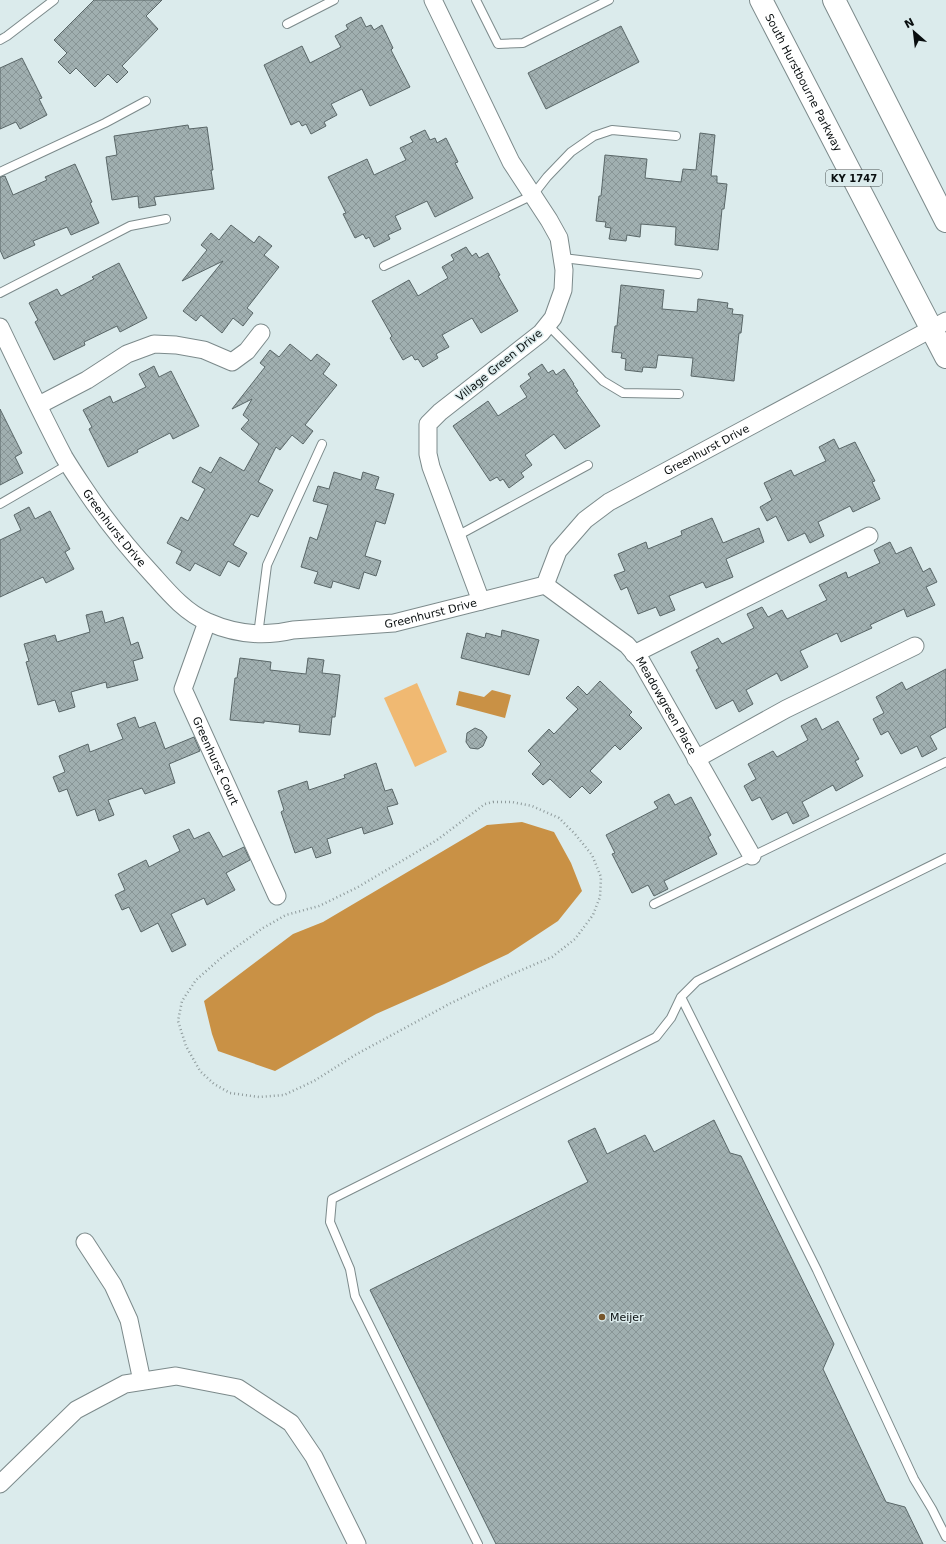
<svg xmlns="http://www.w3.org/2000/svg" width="946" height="1544" viewBox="0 0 946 1544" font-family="'DejaVu Sans',sans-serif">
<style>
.grass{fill:#f0b972}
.water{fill:#c99145}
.building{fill:url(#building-cross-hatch);stroke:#596667}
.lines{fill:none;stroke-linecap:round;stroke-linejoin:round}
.lane-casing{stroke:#7c8a8b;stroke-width:10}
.street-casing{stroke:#7c8a8b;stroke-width:19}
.primary-casing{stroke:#7c8a8b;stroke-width:24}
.path{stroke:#909c9d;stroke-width:2.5;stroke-dasharray:1 3;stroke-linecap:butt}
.lane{stroke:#fff;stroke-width:8}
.street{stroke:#fff;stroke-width:17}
.primary{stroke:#fff;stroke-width:22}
.poi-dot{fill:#77572d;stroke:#dbebec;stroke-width:1.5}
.labels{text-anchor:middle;stroke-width:3;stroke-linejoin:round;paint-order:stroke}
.shield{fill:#dbebec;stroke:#485051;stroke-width:1}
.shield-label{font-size:10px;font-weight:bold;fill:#090e0f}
.street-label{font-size:11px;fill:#090e0f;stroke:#dbebec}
.poi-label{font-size:11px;fill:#090e0f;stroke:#dbebec;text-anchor:start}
</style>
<defs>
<pattern id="building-cross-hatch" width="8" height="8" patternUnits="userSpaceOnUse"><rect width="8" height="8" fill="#a0afb0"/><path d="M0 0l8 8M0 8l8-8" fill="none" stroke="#889596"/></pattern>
</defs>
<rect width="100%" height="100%" fill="#dbebec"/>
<!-- grass -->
<path class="grass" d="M 417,683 L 447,752 L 415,767 L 384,698 Z"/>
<!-- water -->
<path class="water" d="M 492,690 L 511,695 L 505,718 L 456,705 L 459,691 L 484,697 Z
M 522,822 L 554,832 L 571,863 L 582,891 L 558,921 L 508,954 L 444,984 L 376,1014 L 275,1071 L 218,1051 L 212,1034 L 204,1001 L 293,934 L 323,922 L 487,825 Z"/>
<!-- building -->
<path class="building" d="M 94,0 L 162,0 L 146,16 L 158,29 L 122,66 L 128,72 L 117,83 L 108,74 L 95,87 L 76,68 L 70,74 L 58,62 L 67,53 L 54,40 Z
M 361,17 L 366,27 L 371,25 L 374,30 L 382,25 L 393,48 L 391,50 L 410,87 L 370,106 L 362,89 L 331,104 L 337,115 L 324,122 L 326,126 L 311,134 L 306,124 L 302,126 L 299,121 L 291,125 L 264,65 L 302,46 L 310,63 L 341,47 L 335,36 L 348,29 L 346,25 Z
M 621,26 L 639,62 L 546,109 L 528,73 Z
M 22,58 L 42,98 L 39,99 L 47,115 L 20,129 L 16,122 L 0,129 L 0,68 Z
M 188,125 L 189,129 L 207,127 L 213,170 L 211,170 L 214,189 L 154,197 L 156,205 L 139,208 L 138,196 L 112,200 L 106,157 L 117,155 L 114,136 Z
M 425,130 L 430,140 L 435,138 L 437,143 L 446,138 L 458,162 L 455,163 L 473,198 L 435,217 L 427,201 L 395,216 L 401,229 L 388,235 L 390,239 L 374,247 L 369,237 L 366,239 L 363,234 L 355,238 L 343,214 L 346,213 L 328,177 L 367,159 L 374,175 L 406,160 L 400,148 L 413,142 L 410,137 Z
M 700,133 L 715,135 L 711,176 L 717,176 L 717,183 L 727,184 L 724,209 L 722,209 L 718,250 L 675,245 L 676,227 L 641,224 L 640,237 L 627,235 L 626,241 L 609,239 L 611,228 L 605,227 L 606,222 L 596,221 L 599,196 L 601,196 L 605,155 L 647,159 L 645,178 L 681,182 L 683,169 L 696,170 Z
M 75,164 L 92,202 L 90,203 L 99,223 L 71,235 L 67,227 L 33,241 L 35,245 L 4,259 L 0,250 L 0,177 L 5,176 L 13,195 L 47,180 L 45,177 Z
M 231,225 L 254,243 L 259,236 L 272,246 L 264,255 L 279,267 L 247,308 L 253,313 L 243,326 L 233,318 L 222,333 L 201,315 L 196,321 L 183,311 L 223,261 L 182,281 L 207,250 L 201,245 L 211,233 L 219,240 Z
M 466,247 L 472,256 L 476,253 L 479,258 L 488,253 L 500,275 L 498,276 L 518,311 L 481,333 L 472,318 L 442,335 L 449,347 L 436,354 L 438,358 L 423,367 L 418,359 L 415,360 L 412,355 L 403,360 L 390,338 L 392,336 L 372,301 L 409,280 L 418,296 L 448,278 L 442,267 L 454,260 L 451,255 Z
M 119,263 L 147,318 L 120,332 L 117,326 L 84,342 L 85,345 L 54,360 L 35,322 L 38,320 L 29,303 L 57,289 L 61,296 L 94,279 L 92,277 Z
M 621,285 L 664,290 L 662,309 L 697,312 L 698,299 L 728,303 L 727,308 L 733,309 L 732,314 L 743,315 L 741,333 L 739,333 L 734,381 L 691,376 L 693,358 L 658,355 L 656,368 L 643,367 L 642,372 L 625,370 L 626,359 L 621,358 L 622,353 L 612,352 L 615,326 L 617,326 Z
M 290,344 L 311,361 L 317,354 L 330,364 L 323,374 L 337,385 L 305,425 L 313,431 L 303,444 L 292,435 L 280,450 L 276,447 L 258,482 L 273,490 L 258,517 L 251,514 L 233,545 L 247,553 L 239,567 L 228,561 L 220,576 L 195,563 L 190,571 L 176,563 L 182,551 L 167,543 L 181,517 L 188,521 L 205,489 L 192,482 L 200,467 L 211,473 L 220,457 L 244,471 L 259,444 L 241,429 L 249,420 L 243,415 L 252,399 L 232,409 L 265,367 L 260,363 L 270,350 L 279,357 Z
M 542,364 L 548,373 L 553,370 L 556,375 L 564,369 L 574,384 L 573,384 L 578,391 L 576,392 L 600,426 L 565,449 L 554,434 L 525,455 L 532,465 L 521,473 L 524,477 L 509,488 L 503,479 L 500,481 L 497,477 L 490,481 L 453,426 L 488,401 L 498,416 L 527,397 L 520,386 L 531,378 L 528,374 Z
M 154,366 L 159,377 L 171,371 L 199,426 L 173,439 L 170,433 L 137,450 L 138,452 L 108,467 L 89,429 L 92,427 L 83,410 L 110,396 L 113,403 L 146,387 L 139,374 Z
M 0,409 L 22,453 L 15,457 L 23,473 L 0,485 Z
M 834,439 L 839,449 L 855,442 L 875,481 L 872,482 L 880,499 L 853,512 L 850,506 L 818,522 L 824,536 L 810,543 L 805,533 L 788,541 L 776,516 L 767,521 L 760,507 L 772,500 L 764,483 L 791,470 L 794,476 L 826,461 L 819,447 Z
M 334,472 L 361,480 L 363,472 L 379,477 L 375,489 L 394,494 L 385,524 L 376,521 L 365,556 L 381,561 L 376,576 L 364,572 L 359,589 L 333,581 L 331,588 L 314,583 L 318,572 L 301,567 L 310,537 L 317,540 L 328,505 L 313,501 L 318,486 L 329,489 Z
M 29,507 L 35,519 L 50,511 L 70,549 L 65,552 L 74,569 L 46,583 L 43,577 L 0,597 L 0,540 L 21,530 L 14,515 Z
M 712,518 L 723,543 L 759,528 L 764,542 L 726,559 L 733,577 L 706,588 L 703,582 L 669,596 L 675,610 L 660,616 L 656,607 L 638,614 L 627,587 L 621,590 L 614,575 L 625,571 L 618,554 L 646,542 L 648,549 L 682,535 L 681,531 Z
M 890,542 L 896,554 L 911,547 L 923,572 L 930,568 L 937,582 L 926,587 L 935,605 L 907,617 L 904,609 L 870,625 L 872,628 L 841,642 L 837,633 L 800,651 L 808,667 L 781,681 L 777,673 L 746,690 L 753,704 L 739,712 L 733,700 L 716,709 L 696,670 L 699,668 L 691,652 L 718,638 L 722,644 L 754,628 L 747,614 L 762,607 L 768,617 L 782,610 L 787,619 L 827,600 L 819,585 L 846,572 L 848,578 L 880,563 L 874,550 Z
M 102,611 L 105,623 L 123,617 L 131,645 L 138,642 L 143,658 L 133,661 L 138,680 L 107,688 L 106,682 L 71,692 L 75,707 L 59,712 L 55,700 L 38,705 L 26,662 L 29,661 L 24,644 L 55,635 L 57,642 L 90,632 L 86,615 Z
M 502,630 L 539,640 L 529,675 L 461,658 L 467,633 L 485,638 L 486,633 L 501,637 Z
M 240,658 L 271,662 L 270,670 L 306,674 L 308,658 L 324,660 L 322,673 L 340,675 L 335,717 L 332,717 L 330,735 L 299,732 L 300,725 L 264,721 L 264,723 L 230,720 L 235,678 L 237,678 Z
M 946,669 L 946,727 L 930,736 L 937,749 L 922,757 L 917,746 L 901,754 L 888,731 L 881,735 L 873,719 L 884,713 L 876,697 L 902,682 L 906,690 Z
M 600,681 L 632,712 L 629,715 L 642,728 L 620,750 L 615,745 L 590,771 L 602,782 L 590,794 L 582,786 L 570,798 L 550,779 L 543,785 L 532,774 L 541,764 L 528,751 L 549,729 L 554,734 L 578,709 L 566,698 L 578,686 L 587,695 Z
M 135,717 L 139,728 L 155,722 L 165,749 L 194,737 L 200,751 L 169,764 L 175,783 L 145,794 L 142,788 L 108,800 L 114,815 L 99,821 L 95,809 L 77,816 L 67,789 L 59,792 L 53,777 L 65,772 L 59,756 L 88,744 L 90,752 L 123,739 L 117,724 Z
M 816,718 L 822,730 L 838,721 L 859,759 L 855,761 L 863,776 L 836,791 L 833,785 L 802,802 L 809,816 L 793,824 L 787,812 L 772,820 L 760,797 L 752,801 L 744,786 L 756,779 L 748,764 L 773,751 L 777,757 L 808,740 L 801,726 Z
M 475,728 L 482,731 L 487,737 L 483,746 L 478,749 L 470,748 L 466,742 L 467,733 Z
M 376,763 L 385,791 L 392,789 L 398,804 L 387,807 L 393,824 L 364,834 L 362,827 L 327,839 L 331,853 L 316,858 L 312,847 L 295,853 L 281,812 L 284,810 L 278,791 L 307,781 L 309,790 L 345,778 L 344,775 Z
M 669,794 L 675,805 L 691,797 L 711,835 L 708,837 L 717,854 L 664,881 L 668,889 L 654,896 L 648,885 L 632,893 L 612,854 L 615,853 L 606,835 L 658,808 L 654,802 Z
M 189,829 L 194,839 L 209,832 L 223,857 L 244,847 L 250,860 L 226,873 L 235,890 L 207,905 L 204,898 L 171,914 L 186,945 L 172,952 L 158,923 L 141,932 L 129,907 L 122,910 L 115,895 L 125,890 L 118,874 L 146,860 L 149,867 L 180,851 L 173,836 Z
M 714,1120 L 730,1153 L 741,1156 L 834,1344 L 823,1369 L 886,1502 L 905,1507 L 923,1544 L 496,1544 L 370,1290 L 588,1182 L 568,1141 L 595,1128 L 607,1154 L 645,1135 L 654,1152 Z"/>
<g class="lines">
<defs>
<path id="lane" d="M 476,0 L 498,44 L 523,43 L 609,0
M 287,24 L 334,0
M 0,40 L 7,36 L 54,0
M 0,172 L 105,123 L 146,101
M 563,258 L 698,274
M 384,266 L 533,195 L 547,177 L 571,152 L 594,136 L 612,130 L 676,136
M 0,293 L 130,226 L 166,219
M 548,325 L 603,381 L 623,393 L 679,394
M 0,504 L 69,464
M 457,536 L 588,465
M 258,635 L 267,565 L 322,444
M 654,904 L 946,762
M 681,997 L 817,1270 L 914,1479 L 932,1509 L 946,1537
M 478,1544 L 355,1296 L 350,1269 L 330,1222 L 332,1199 L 656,1037 L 671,1018 L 681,997 L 697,981 L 946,858"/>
<g id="street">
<path d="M 433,0 L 511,162 L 549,220 L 559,238 L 564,270 L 563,290 L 553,318 L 541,333 L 440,412 L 428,424 L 428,454 L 431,467 L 481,601"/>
<path id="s1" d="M 0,327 C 21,371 42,415 64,457 C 70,467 76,476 82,485 C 103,517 127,547 153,575 C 169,593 186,613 208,622 C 235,634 264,637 293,630 L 394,623 L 545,585 L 558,551 L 585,520 L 609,502 L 946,321"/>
<path d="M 39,405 L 87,380 L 127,354 L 154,344 L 176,345 L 204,350 L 232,362 L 247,351 L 261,333"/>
<path id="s2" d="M 545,585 L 627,645 L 641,661 L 752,856"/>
<path id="s3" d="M 207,622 L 183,689 L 277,896"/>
<path d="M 634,654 L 869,536"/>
<path d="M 696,759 L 786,709 L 915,646"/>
<path d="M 85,1242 L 113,1285 L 129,1320 L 142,1381"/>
<path d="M 0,1484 L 76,1410 L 125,1384 L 176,1376 L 238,1388 L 291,1423 L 314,1457 L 357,1544"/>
</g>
<g id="primary">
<path id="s4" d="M 761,0 L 946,357"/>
<path d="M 834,0 L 946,221"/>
</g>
</defs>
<!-- lane casing -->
<use href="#lane" class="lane-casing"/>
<!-- street casing -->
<use href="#street" class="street-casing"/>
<!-- primary casing -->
<use href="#primary" class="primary-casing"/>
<!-- path -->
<path class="path" d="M 493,802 L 512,802 L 532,806 L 559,818 L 575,834 L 592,855 L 601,877 L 600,897 L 593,915 L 575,939 L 552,957 L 510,975 L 451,1003 L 355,1055 L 314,1081 L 284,1095 L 259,1097 L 230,1093 L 214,1084 L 200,1071 L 186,1046 L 178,1021 L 182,1001 L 196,980 L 221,958 L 263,928 L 286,915 L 319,906 L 358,887 L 437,840 L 485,804 Z"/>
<!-- lane -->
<use href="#lane" class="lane"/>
<!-- street -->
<use href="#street" class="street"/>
<!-- primary -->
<use href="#primary" class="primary"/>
</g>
<!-- markers -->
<circle class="poi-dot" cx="602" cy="1317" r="4"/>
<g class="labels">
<!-- shield labels -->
<rect class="shield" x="826" y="170" width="56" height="16" rx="3"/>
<g class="shield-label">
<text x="854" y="182">KY 1747</text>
</g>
<!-- street labels -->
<g class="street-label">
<text dy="4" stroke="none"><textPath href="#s4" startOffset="93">South Hurstbourne Parkway</textPath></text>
<text transform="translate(499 365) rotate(-39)" y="4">Village Green Drive</text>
<text dy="4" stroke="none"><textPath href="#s1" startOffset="928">Greenhurst Drive</textPath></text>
<text dy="4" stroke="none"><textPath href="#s1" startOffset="232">Greenhurst Drive</textPath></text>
<text dy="4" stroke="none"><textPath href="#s1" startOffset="592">Greenhurst Drive</textPath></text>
<text dy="4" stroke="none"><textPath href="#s2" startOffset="174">Meadowgreen Place</textPath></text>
<text dy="4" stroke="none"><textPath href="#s3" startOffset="150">Greenhurst Court</textPath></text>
</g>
<!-- poi labels -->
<g class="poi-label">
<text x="610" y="1321">Meijer</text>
</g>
</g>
<!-- north arrow -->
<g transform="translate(914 32) rotate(332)" stroke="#dbebec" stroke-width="3" paint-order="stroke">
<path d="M0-3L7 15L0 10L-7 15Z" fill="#090e0f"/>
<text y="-6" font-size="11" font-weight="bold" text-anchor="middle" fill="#090e0f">N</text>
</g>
</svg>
